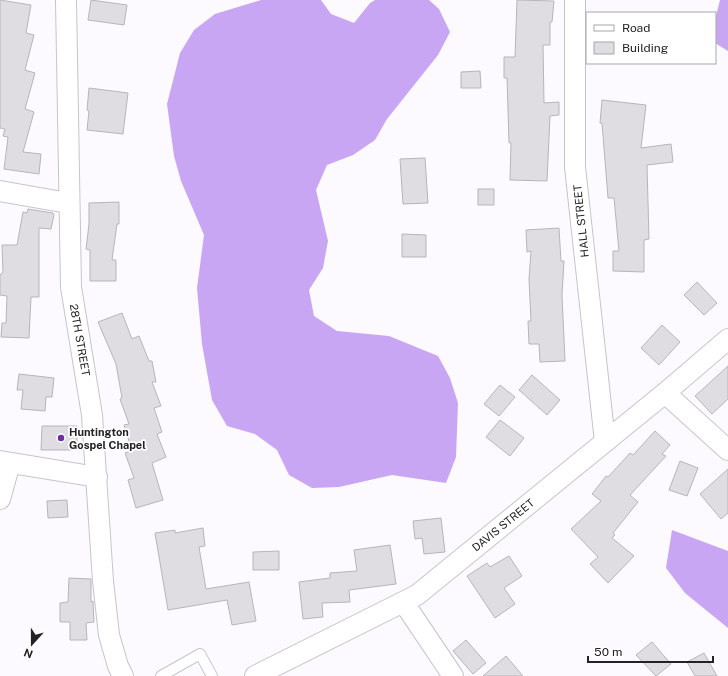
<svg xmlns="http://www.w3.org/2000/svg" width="728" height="676" viewBox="0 0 728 676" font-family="'Public Sans',sans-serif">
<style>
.forest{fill:#c9a6f3}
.building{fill:#dfdde2;stroke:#b7b5ba}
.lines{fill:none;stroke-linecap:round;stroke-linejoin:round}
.lane-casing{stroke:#c7c4ca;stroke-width:12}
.street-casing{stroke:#c7c4ca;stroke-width:22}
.lane{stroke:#fff;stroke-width:10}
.street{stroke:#fff;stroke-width:20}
.poi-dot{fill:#6e2fa4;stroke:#fff;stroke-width:1.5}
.labels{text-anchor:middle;stroke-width:3.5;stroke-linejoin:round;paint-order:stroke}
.street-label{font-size:11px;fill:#232224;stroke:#fff}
.poi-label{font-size:11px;font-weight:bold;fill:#232224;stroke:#fff;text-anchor:start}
</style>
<rect width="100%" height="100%" fill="#fcfaff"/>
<!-- forest -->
<path class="forest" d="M 261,0 L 321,0 L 331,14 L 354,23 L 370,3 L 375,0 L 429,0 L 439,9 L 450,32 L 438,55 L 387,119 L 375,140 L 353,155 L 327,165 L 316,190 L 328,241 L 323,268 L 309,290 L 314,316 L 337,331 L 389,336 L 438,356 L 450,378 L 458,403 L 456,457 L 446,483 L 392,475 L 339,487 L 312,488 L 289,475 L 277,450 L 255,434 L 227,426 L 212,400 L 202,344 L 197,288 L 204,235 L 181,181 L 174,156 L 167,104 L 180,53 L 194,30 L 215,14 Z
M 720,0 L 728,0 L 728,51 L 715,43 L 715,20 Z
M 672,530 L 728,551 L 728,628 L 685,593 L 666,568 Z"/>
<!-- building -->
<path class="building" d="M 0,0 L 31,5 L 26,33 L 34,35 L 25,70 L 35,73 L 25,109 L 34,112 L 23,152 L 41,154 L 39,174 L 4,169 L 8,137 L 3,136 L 5,129 L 0,128 Z
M 91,0 L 127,5 L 124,25 L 88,20 Z
M 517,0 L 554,1 L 552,22 L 550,22 L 550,45 L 543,45 L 544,103 L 559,102 L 559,115 L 550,116 L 547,181 L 510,180 L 511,143 L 509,143 L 507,78 L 504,78 L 504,57 L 515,57 Z
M 480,71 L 481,88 L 461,88 L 461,72 Z
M 89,88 L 128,93 L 123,134 L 87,130 L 89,111 L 87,110 Z
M 602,100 L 646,105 L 641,148 L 671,144 L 673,162 L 647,165 L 649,239 L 644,240 L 644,272 L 613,271 L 613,251 L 619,251 L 614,198 L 608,198 L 602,123 L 600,123 Z
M 425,158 L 428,203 L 403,204 L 400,159 Z
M 478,189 L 494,189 L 494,205 L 478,205 Z
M 119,202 L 119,224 L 117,224 L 112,260 L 116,260 L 116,281 L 90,281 L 90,250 L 86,249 L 89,224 L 89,203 Z
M 28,209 L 53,213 L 54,215 L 51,229 L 39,228 L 39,297 L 31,297 L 29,338 L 1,337 L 2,323 L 6,323 L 7,296 L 0,295 L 0,275 L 3,272 L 2,245 L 17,245 L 23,212 L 27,213 Z
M 559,228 L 561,261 L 564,261 L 562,295 L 565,361 L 540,362 L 539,344 L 529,344 L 528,321 L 531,321 L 529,279 L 531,251 L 527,252 L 526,230 Z
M 402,234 L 426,235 L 426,257 L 402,257 Z
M 697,282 L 717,303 L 704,315 L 684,295 Z
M 122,313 L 132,339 L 139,336 L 149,361 L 152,361 L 156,382 L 152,382 L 161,406 L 154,408 L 162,432 L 157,434 L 166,457 L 152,463 L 163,500 L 136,508 L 128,480 L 134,478 L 125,453 L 132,451 L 124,425 L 129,424 L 120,399 L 122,398 L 116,364 L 98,322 Z
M 662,325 L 680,342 L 659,365 L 641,348 Z
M 728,366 L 728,399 L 712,414 L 695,396 Z
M 19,374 L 54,378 L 52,397 L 46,397 L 45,411 L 21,409 L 23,390 L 17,390 Z
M 532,375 L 560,400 L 547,415 L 519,390 Z
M 500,385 L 515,397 L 499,416 L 484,404 Z
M 500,420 L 524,438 L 510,456 L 486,437 Z
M 42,426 L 77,426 L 77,450 L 41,450 Z
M 655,431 L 670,445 L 662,454 L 666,456 L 630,495 L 638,502 L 613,533 L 615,535 L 612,538 L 634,556 L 608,583 L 590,564 L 598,557 L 571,529 L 601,501 L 592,494 L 606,476 L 608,477 L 630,453 L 633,455 Z
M 680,461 L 698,468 L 687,496 L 669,490 Z
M 728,469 L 728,513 L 721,519 L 700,494 Z
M 67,500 L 68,517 L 48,518 L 47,501 Z
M 441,518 L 445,552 L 424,554 L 422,538 L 415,539 L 413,521 Z
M 203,528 L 205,546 L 199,547 L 206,589 L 249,582 L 256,621 L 232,625 L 227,600 L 168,610 L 155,533 L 175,530 L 175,533 Z
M 390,545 L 396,584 L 349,590 L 350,602 L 322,603 L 323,617 L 303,619 L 299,582 L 330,578 L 330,573 L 357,571 L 354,550 Z
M 279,551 L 279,570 L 253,570 L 253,552 Z
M 509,556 L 522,576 L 504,588 L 515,604 L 495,618 L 467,576 L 487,563 L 490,567 Z
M 69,578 L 91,579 L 91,602 L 93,601 L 94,622 L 86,623 L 87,640 L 70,640 L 70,622 L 60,622 L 60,603 L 68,602 Z
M 466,640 L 486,663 L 473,674 L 453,651 Z
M 652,642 L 671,664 L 656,676 L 636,655 Z
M 704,653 L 717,676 L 695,676 L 687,662 Z
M 506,656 L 523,676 L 483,676 Z"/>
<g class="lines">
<defs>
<path id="lane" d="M 161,676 L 200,654 L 212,676"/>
<path id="street" d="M 66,0 L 71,287 L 92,415 L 103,581 L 109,635 L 118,666 L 123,676
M 575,0 L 575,167 L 605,442
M 0,191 L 68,203
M 665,393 L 728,450
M 0,461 L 97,477
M 0,499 L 10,463
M 404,603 L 453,676
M 255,676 L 417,595 L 665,393 L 728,339"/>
</defs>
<!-- lane casing -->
<use href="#lane" class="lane-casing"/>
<!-- street casing -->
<use href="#street" class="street-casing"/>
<!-- lane -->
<use href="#lane" class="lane"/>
<!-- street -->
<use href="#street" class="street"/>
</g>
<!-- markers -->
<circle class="poi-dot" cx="61" cy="438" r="4"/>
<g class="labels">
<!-- street labels -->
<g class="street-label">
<text transform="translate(581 221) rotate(-96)" y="4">HALL STREET</text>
<text transform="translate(80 340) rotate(80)" y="4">28TH STREET</text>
<text transform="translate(503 525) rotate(-39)" y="4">DAVIS STREET</text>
</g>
<!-- poi labels -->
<g class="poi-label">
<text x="69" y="436">Huntington<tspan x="69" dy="13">Gospel Chapel</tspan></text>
</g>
</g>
<!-- legend -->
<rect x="586" y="12" width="130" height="52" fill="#ffffff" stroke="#a7a7a7"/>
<rect x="594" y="25" width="20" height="6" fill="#ffffff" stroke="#a7a7a7"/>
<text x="622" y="32" font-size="12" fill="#232224">Road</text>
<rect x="594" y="42" width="20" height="12" fill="#dfdde2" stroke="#a7a7a7"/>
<text x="622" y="52" font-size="12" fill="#232224">Building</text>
<!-- north arrow -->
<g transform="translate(32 644) rotate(201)" stroke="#ffffff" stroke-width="3" paint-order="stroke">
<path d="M0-3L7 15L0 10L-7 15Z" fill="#232224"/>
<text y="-6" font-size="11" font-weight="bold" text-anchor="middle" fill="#232224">N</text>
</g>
<!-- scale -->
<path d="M588 656v6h125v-6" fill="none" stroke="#232224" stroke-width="2"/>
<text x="594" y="656" font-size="12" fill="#232224" stroke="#ffffff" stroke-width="3" paint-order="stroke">50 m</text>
</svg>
